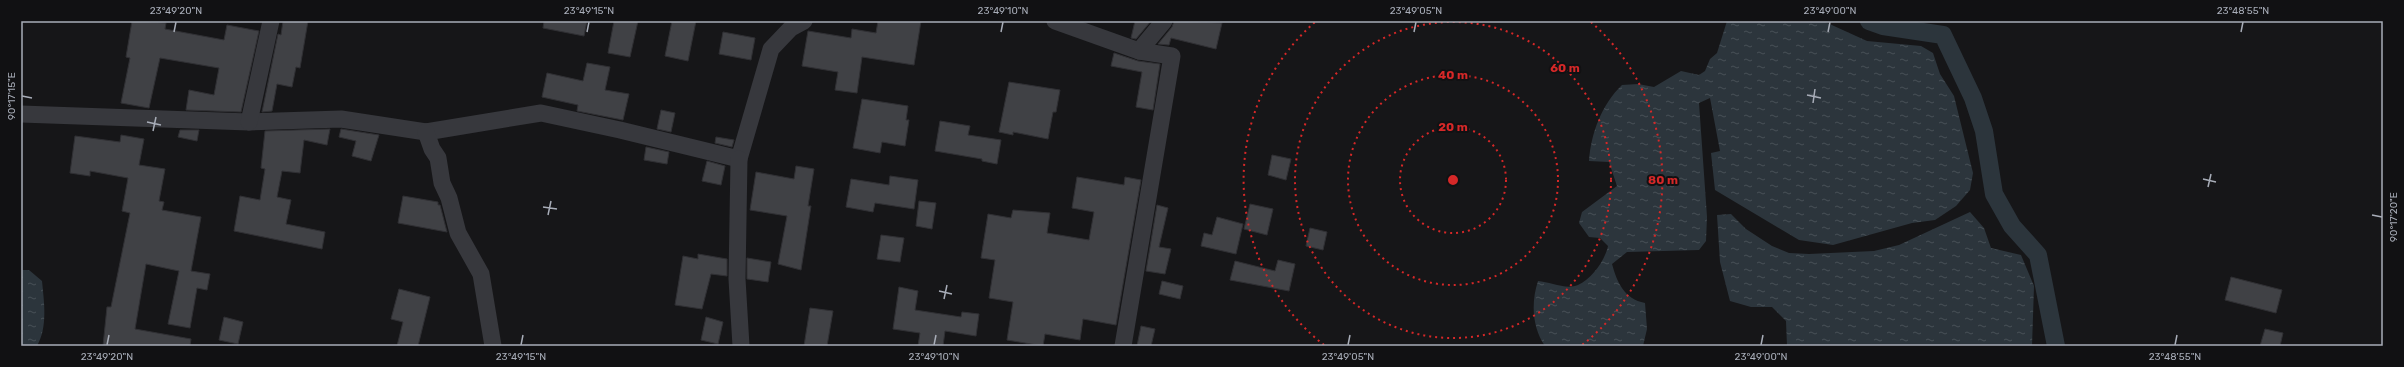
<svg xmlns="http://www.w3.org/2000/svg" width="2404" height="367" viewBox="0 0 2404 367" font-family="Rubik,sans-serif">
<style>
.water{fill:url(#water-ripples)}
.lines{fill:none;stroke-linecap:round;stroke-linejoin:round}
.canal{stroke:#2c353c;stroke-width:18}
.building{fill:#404145;stroke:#303034}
.street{stroke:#37383d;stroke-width:17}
.ticks{fill:none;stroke:#a8adb8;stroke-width:1.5}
.ring{fill:none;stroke:#d62828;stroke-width:2;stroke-dasharray:2 4}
.centre{fill:#d62828;stroke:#111113;stroke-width:2}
.ring-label{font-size:12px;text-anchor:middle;font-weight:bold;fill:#d62828;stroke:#111113;stroke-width:4;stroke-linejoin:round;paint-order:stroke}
.neatline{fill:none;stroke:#a8adb8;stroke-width:1.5}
.ticks-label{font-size:10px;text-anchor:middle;fill:#a8adb8}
</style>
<defs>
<pattern id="water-ripples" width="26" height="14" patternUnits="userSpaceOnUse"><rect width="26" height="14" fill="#2c353c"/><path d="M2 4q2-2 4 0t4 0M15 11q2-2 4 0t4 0" fill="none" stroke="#485056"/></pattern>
</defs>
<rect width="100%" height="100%" fill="#161618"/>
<g class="water">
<path d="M1727 21H1823L1867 41 1921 46 1933 53 1940 74 1954 96 1973 173 1970 190 1956 206 1935 220 1912 223 1833 245 1799 240 1715 190 1711 153 1720 151 1710 98 1699 103 1707 217 1706 241 1699 250 1627 252 1612 264C1617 282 1624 299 1645 303L1647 329 1643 346H1545C1532 328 1531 302 1538 281 1550 282 1566 290 1578 285 1592 279 1605 260 1608 246L1600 238 1589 237 1579 223 1582 212 1617 186 1609 162 1589 161C1591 133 1602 104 1622 85L1638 84 1654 87 1681 71 1699 75 1705 71 1710 59 1717 53Z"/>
<path d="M1970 212 1984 228 1991 248 2021 255 2034 286 2032 346H1787L1786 321 1772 307H1751L1730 301 1720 262 1717 215 1731 214 1746 229 1772 246 1789 253 1809 254 1874 251 1899 245Z"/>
<path d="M21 270H29L42 281C44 302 48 327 37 346H21Z"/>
</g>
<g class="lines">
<path class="canal" d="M1869 21 1883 26 1943 35 1973 98 1984 131 1994 194 2012 226 2038 255 2056 346"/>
</g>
<g class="building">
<path d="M132 21 166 23 165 29 224 40 227 25 259 31 241 112 186 110 189 90 214 95 219 68 160 58 149 108 121 103 130 58 126 57Z"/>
<path d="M283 21H308L300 68 296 67 292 87 277 84 272 111 262 112 278 34 281 35Z"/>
<path d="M544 21H587L584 36 543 28Z"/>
<path d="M614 21H638L630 57 608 53Z"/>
<path d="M672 21H696L688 61 665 56Z"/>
<path d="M878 21H921L914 65 862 57 857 93 835 90 838 72 802 66 808 31 851 38 852 29 876 33Z"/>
<path d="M1135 21H1151L1136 39 1131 38Z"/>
<path d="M1174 21 1222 23 1216 49 1171 38 1169 45 1158 44 1172 27Z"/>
<path d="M723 32 755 38 751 60 719 54Z"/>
<path d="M1114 53 1138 61 1160 64 1153 110 1136 107 1142 72 1111 66Z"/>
<path d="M587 63 610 67 605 90 629 94 623 120 577 111 578 105 542 97 547 73 583 81Z"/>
<path d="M1009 82 1060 90 1056 112H1053L1048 139 1013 132V135L999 132Z"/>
<path d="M862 99 908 106 906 120H909L905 146 882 142 880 153 853 148Z"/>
<path d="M661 110 675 113 671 132 657 129Z"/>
<path d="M940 121 970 126 968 135 1001 140 997 164 982 161V159L935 151Z"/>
<path d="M330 129 327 145 304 140 300 173 282 171 277 197 291 200 286 224 325 232 322 249 234 231 240 196 260 200 265 169 261 168 265 131Z"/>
<path d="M341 129 379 135 371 161 352 156 356 141 339 137Z"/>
<path d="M180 130H199L197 141 178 137Z"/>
<path d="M121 135 144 139 139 165 165 169 159 201 164 202 162 210 201 217 191 271 210 274 207 290 197 288 190 328 168 324 179 271 146 264 135 329 191 339 190 346H103L107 307H111L130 213 122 211 128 178 90 171V176L70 173 75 136 120 142Z"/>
<path d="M716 137 734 140 732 147 715 143Z"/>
<path d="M646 147 669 152 667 164 644 160Z"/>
<path d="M1272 155 1291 159 1286 180 1268 175Z"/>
<path d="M707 161 725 166 721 185 702 181Z"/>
<path d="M796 166 814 169 808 206H811L801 270 778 264 787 216 750 210 756 172 794 179Z"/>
<path d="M890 176 918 180 914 209 875 203 873 212 846 207 851 179 889 185Z"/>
<path d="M1077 177 1124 185 1125 177 1141 180 1116 325 1083 319 1080 340 1045 334 1043 346 1007 340 1013 302 989 298 995 260 981 258 988 214 1011 218 1013 210 1050 213 1047 233 1089 240 1094 212 1072 208Z"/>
<path d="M403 196 438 202V205H440L447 232 398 223Z"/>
<path d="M919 201 936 203 932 229 916 226Z"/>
<path d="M1250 204 1273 209 1267 235 1244 229Z"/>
<path d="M1157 205 1168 208 1159 247 1171 249 1165 274 1146 271Z"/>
<path d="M1217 217 1243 224 1236 254 1201 246 1204 233 1212 235Z"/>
<path d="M1310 228 1327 232 1323 250 1306 246Z"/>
<path d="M881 235 904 238 900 262 877 259Z"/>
<path d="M698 254 727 259V276L711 274 702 309 675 305 683 256 698 259Z"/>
<path d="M747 258 771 262 768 282 747 279Z"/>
<path d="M1278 260 1295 264 1289 291 1230 280 1235 261 1275 271Z"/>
<path d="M2231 277 2282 290 2276 313 2225 300Z"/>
<path d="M1162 281 1183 286 1180 299 1159 294Z"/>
<path d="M899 287 918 291 915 310 961 317 962 312 979 314 976 336 945 331 943 346H918L920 333 893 329Z"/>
<path d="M399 289 430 297 418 346H397L403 322 391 319Z"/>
<path d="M810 308 833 311 827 346H804Z"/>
<path d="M224 317 243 322 238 344 219 340Z"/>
<path d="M706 317 723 322 718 344 701 340Z"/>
<path d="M1141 326 1155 329 1151 346H1137Z"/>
<path d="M2265 329 2283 333 2280 346H2260Z"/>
</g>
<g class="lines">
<g class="street">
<path d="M1055 21 1139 51"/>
<path d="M21 114 249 122 341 119 426 132 541 113 620 130 739 159 771 49 791 28 804 21"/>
<path d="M249 122 271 21"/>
<path d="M426 132 432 149 438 158 442 183 449 198 458 233 481 274 493 346"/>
<path d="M739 159 737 279 741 346"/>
<path d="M1123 346 1172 56 1139 51 1164 21"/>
</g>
</g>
<path class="ticks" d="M174 32 176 22M587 32 589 22M1001 32 1003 22M1414 32 1416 22M1828 32 1830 22M2241 32 2243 22M1807 95 1821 98M22 96 32 98M1813 103 1815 89M147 122 161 125M153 131 156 117M2203 179 2216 182M2208 187 2211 174M543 207 557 209M548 215 551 201M2372 215 2382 217M939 291 952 294M944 299 947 285M107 345 109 335M521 345 523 335M934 345 936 335M1348 345 1350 335M1761 345 1763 335M2175 345 2177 335"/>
<g class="ring">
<circle cx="1453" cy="180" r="53"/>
<circle cx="1453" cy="180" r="105"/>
<circle cx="1453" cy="180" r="158"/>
<path d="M1324 345A210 210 0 0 1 1315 22M1591 22A210 210 0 0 1 1582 345"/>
</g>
<circle cx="1453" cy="180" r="6" class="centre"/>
<g class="ring-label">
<text x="1565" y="72">60 m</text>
<text x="1453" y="79">40 m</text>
<text x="1453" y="131">20 m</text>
<text x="1663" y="184">80 m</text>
</g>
<rect width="2404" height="367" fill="none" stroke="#111113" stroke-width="44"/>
<rect x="22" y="22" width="2360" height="323" class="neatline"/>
<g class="ticks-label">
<text x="176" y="14">23°49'20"N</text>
<text x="589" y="14">23°49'15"N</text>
<text x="1003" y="14">23°49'10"N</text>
<text x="1416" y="14">23°49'05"N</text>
<text x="1830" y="14">23°49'00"N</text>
<text x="2243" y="14">23°48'55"N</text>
<text transform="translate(11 96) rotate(-90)" y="4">90°17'15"E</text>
<text transform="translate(2393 217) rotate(-90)" y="4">90°17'20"E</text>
<text x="107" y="360">23°49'20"N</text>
<text x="521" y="360">23°49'15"N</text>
<text x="934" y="360">23°49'10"N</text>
<text x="1348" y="360">23°49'05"N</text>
<text x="1761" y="360">23°49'00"N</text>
<text x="2175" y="360">23°48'55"N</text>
</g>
</svg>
